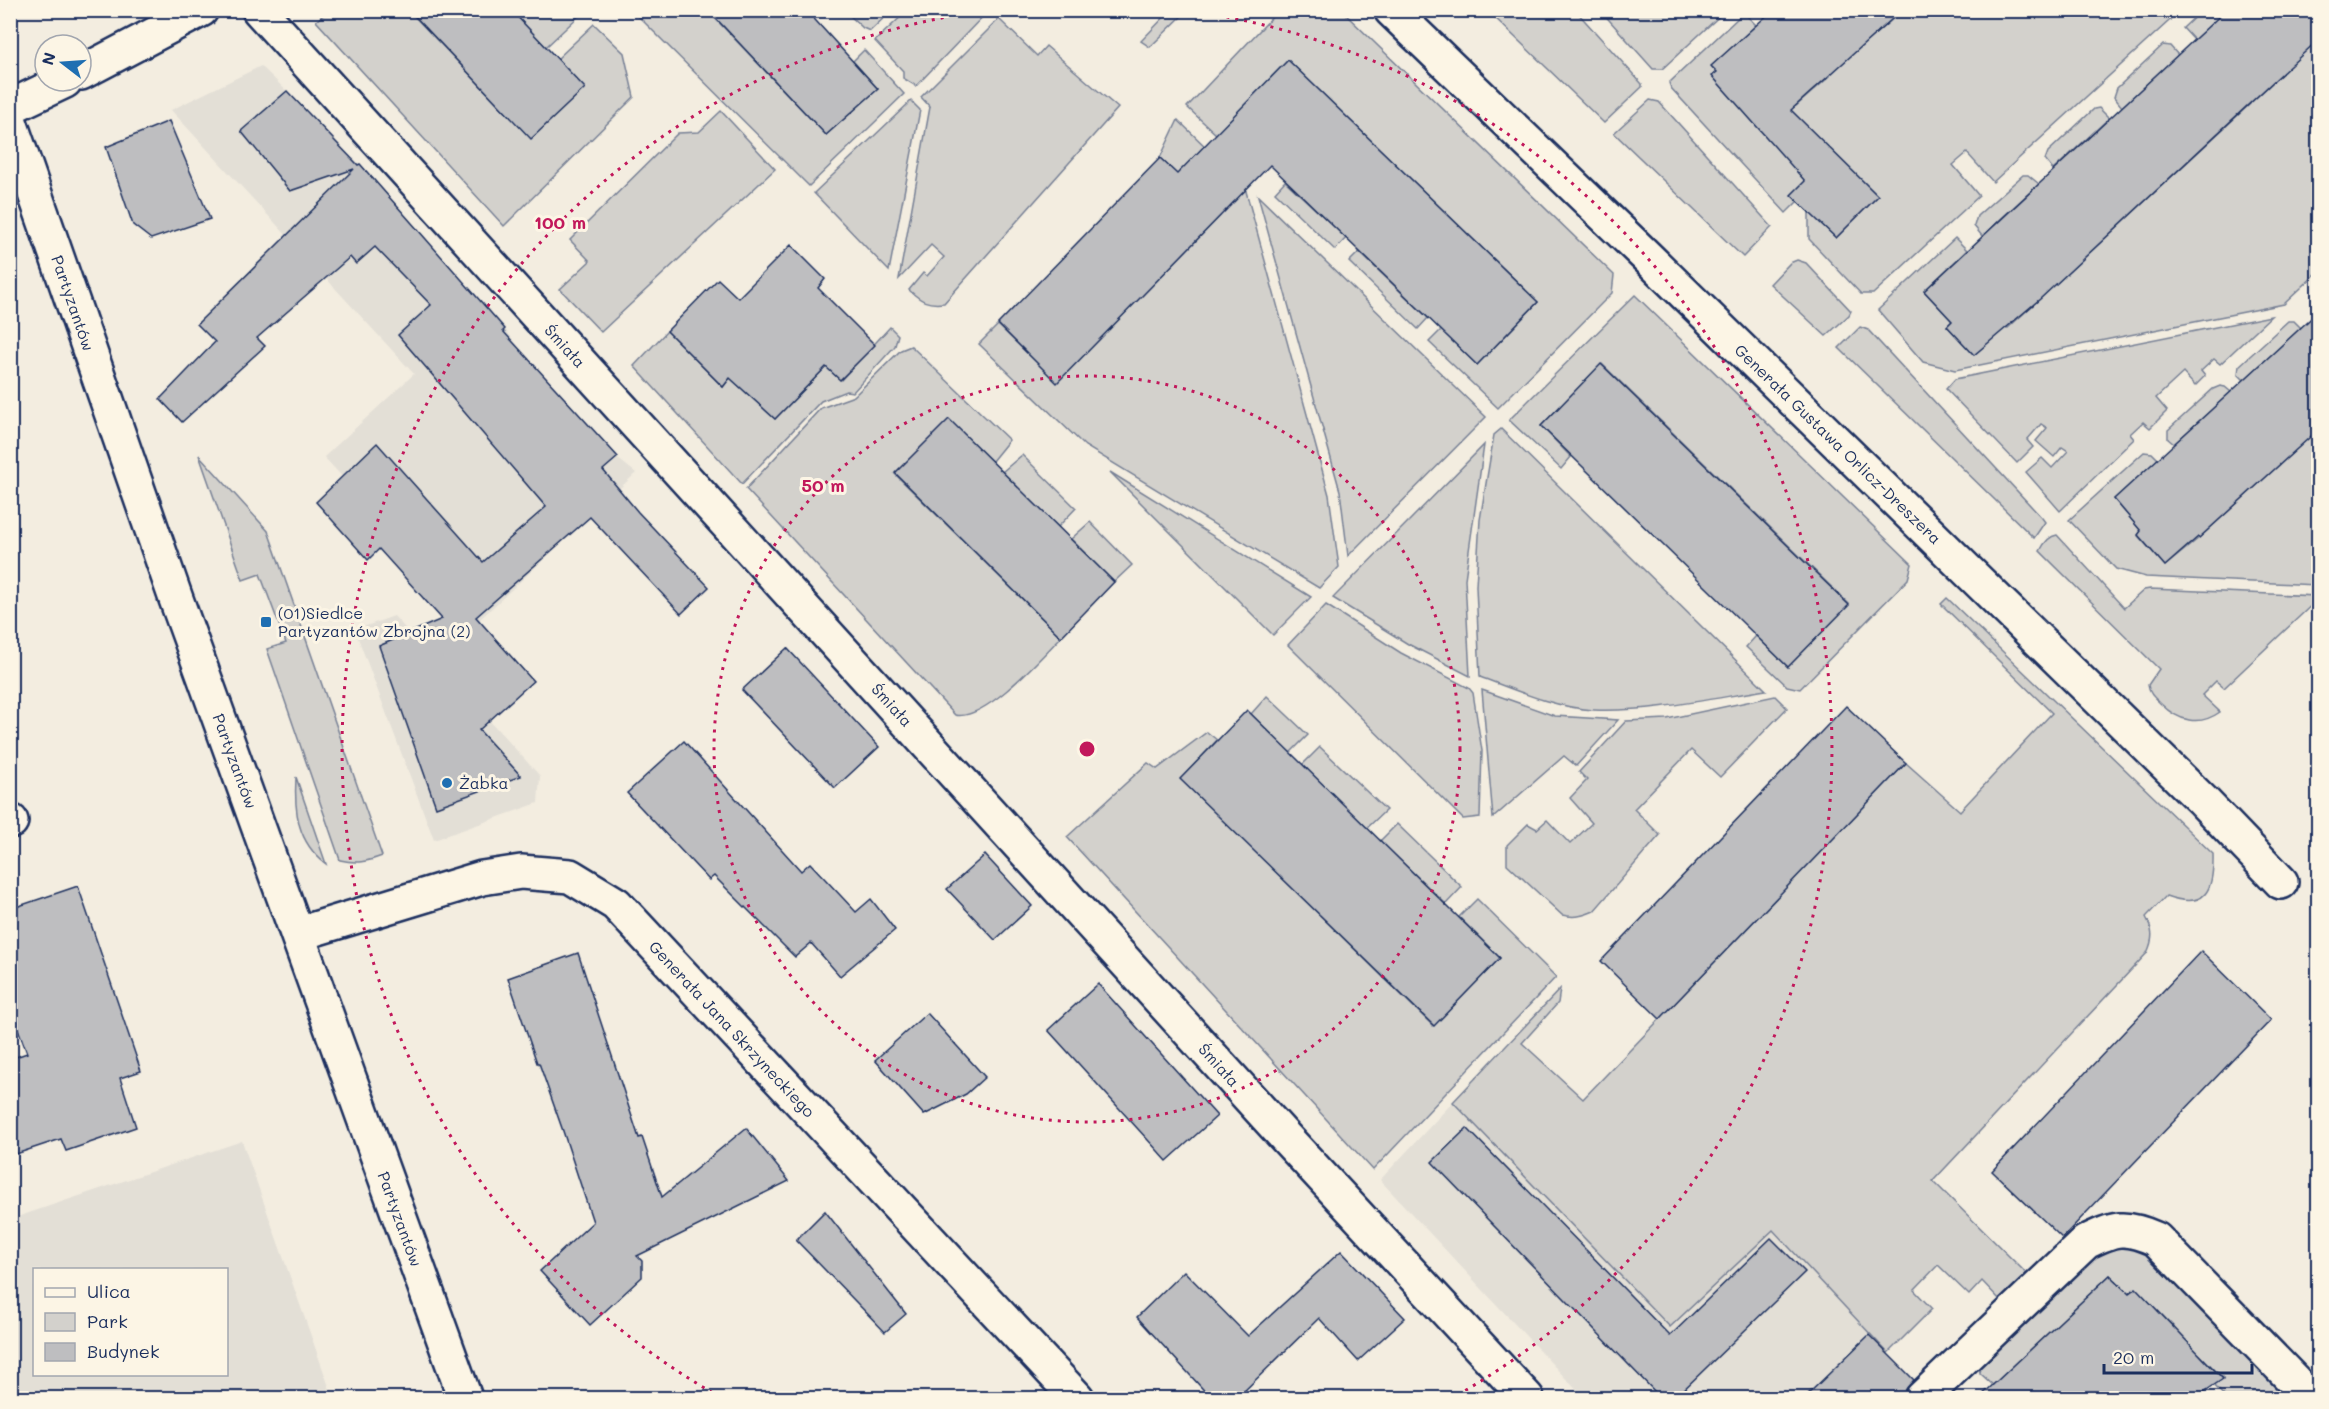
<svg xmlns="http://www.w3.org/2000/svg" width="2329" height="1409" viewBox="0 0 2329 1409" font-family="Mali,sans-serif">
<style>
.built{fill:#e3dfd6;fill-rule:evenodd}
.green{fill:#d3d1cc;stroke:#778095;stroke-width:1.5}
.building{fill:#bebec0;stroke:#1b2f5e;stroke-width:1.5}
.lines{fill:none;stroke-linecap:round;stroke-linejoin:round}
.street-casing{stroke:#1b2f5e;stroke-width:38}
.secondary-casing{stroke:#1b2f5e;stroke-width:38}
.street{stroke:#fcf5e5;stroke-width:33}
.secondary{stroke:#fcf5e5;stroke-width:33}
.ring{fill:none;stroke:#c2185b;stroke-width:3;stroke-dasharray:3 6}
.poi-dot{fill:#1f6fb2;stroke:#fcf5e5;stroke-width:2}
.labels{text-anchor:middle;stroke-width:6;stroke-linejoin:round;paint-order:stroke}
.street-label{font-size:16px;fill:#1b2f5e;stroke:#fcf5e5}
.poi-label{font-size:16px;fill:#1b2f5e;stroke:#fcf5e5;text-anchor:start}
.centre{fill:#c2185b;stroke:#fcf5e5;stroke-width:3}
.ring-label{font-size:18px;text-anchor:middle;font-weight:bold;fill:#c2185b;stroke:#fcf5e5;stroke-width:6;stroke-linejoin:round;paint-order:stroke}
</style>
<rect width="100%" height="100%" fill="#f3ede0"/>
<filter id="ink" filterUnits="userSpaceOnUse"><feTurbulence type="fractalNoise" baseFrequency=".0167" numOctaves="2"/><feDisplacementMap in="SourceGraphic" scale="12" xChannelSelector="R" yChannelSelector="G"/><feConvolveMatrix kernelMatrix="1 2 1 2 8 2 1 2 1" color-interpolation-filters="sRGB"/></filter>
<g filter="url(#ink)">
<g class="built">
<path d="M261 66 303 107 333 142 336 141 352 159 354 158 505 329 522 352 617 458 636 473 477 622 324 457 414 374 171 110Z"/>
<path d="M394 616 540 776 538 803 434 840 355 630Z"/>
<path d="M1453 1102 1670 1326 1773 1229 1904 1370 1875 1398H1584L1380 1180Z"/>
<path d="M242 1141 333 1398H11V1219ZM34 1270H226V1374H34Z"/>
</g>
<g class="green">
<path d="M580 10 582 13 546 47 511 11Z"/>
<path d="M989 10 916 86 903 78V71L875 41 907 11Z"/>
<path d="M328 11H409L531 138 584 88 557 59 594 24 624 53 634 97 504 226 316 21Z"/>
<path d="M633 11H708L826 135 878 89 853 61 864 50 904 94 809 186Z"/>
<path d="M845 11H891L870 31 863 28Z"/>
<path d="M1170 11H1187L1150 47 1141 41Z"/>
<path d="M1278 11H1342L1614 275 1612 293 1498 408 1429 342 1441 330 1477 365 1538 302 1288 60 1227 123 1248 164 1187 107Z"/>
<path d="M1488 11H1562L1566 14 1570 11H1576L1642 84V87L1604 123Z"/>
<path d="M1601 11H1725L1662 69H1653Z"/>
<path d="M1902 11H2180L1993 182 1967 153 1953 165 1979 196 1873 294H1861L1809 239V212L1836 238 1878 196 1833 152 1798 201 1786 213 1671 88 1669 83 1740 16H1747L1756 25 1712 67 1741 99 1796 106 1830 76 1829 74Z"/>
<path d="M2201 11H2226L2194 40 2183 28Z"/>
<path d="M999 19 1037 56 1046 46 1118 108 944 303C927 305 921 301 909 290L923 273 927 276 944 257 931 245 899 279 930 107 921 97Z"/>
<path d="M2318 39V272L2284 304 1955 370 1923 362 1878 310 1955 238 1967 250 1924 291 1952 321 1947 326 1974 355 2006 326 2008 328 2250 104 2249 101Z"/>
<path d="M2163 45 2170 46 2178 55 2122 107 2114 97 2117 88Z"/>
<path d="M1650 100 1659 102 1772 227 1743 257 1614 133Z"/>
<path d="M911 101 920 110 889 271 814 193Z"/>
<path d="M2099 108 2109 118 2053 170 2045 160 2048 152 2094 109Z"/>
<path d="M721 111 775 169 601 332 560 289 590 261 570 240 678 133 699 132Z"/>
<path d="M1178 120 1244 184 1329 495 1339 567 1319 588 1085 446 979 344 998 325 1057 382 1220 216 1160 158Z"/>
<path d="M2023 175H2028L2039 184 1982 236 1974 226 1977 216Z"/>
<path d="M1285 181 1346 238 1335 250 1275 192Z"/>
<path d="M1258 196 1486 417 1348 556 1340 491Z"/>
<path d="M1359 252 1428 318 1418 329 1349 262Z"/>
<path d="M1797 260 1806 263 1851 311 1849 315 1826 336 1770 284 1790 263Z"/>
<path d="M1635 295 1912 564 1908 579 1800 689 1787 686 1746 647 1756 636 1788 667 1849 604 1602 364 1541 426 1571 457 1561 469 1509 420Z"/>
<path d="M2271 316 2220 364 2214 359 2201 371 2205 376 2195 386 2183 373 2156 398 2167 411 2150 428 2143 422 2130 434 2134 439 2060 511 2026 472 2042 458 2052 468 2068 451 2062 447 2054 457 2036 441 2047 428 2041 424 2027 440 2033 447 2017 463 1946 389 1955 379Z"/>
<path d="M2288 321H2294L2301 328 2244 380 2238 374 2239 366Z"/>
<path d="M890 327 898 335 895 346 853 392 846 391 821 401 742 484 634 366 667 331 723 387 730 378 775 419 826 367 841 380Z"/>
<path d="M1860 327 1868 330 2042 518 2045 522 2034 538 1839 348Z"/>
<path d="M911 346 1009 440 992 461 895 474 1061 637C1041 658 984 722 955 715L746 489 821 408 854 396 901 350Z"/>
<path d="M2220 386 2225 387 2231 392 2174 444 2168 439V430L2213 389Z"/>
<path d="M1501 429 1766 690C1709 699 1651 712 1594 710 1556 708 1515 690 1480 677L1476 586 1480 520 1494 435Z"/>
<path d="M2318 429V585L2146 577 2116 569 2069 520 2144 452 2152 453 2158 459 2114 499 2141 531 2138 536 2165 566 2199 538Z"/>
<path d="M1484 445 1465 579 1470 676 1408 644 1333 598Z"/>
<path d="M199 455 268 531 382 856C366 862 357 864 340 860L267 649 286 643 260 574 243 580Z"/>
<path d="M1022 455 1076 508 1058 527 1002 472Z"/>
<path d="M1110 472 1311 597 1273 635Z"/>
<path d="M1090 522 1132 565 1114 582 1071 539Z"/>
<path d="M2057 535 2124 608 2144 590 2150 589 2318 596V599L2224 688 2216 681 2202 695 2220 712C2199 727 2178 721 2161 704 2155 698 2149 694 2148 685L2159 669 2040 551C2043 545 2049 536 2057 535Z"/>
<path d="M1947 598 2213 854C2214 891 2206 910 2166 896L2146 917C2153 930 2154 938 2147 953L1933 1181 2023 1270 2027 1276 2001 1301 1982 1281 1969 1295 1938 1265 1914 1290 1932 1309 1888 1353 1773 1230 1670 1327 1453 1102 1560 989 1558 1003 1522 1043 1583 1099 1906 763 1960 811 2052 713 1941 604Z"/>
<path d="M1326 605 1401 653 1469 688 1473 693 1482 751 1480 817 1463 819 1288 645Z"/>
<path d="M1482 690 1555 716 1618 720 1576 766 1564 756 1493 818Z"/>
<path d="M1267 696 1308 735 1290 753 1251 714Z"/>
<path d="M1775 696 1787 708 1720 777 1691 750 1634 809 1660 835 1594 911C1583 916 1574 918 1562 915L1507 864V845L1528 824 1537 829 1547 820 1570 844 1592 823 1570 798 1587 780 1579 772 1626 721 1667 719Z"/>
<path d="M1207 732 1217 740 1181 779 1433 1026 1500 958 1459 917 1477 899 1556 977 1373 1170 1067 837 1148 763 1157 769Z"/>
<path d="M1320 747 1386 810 1367 828 1302 765Z"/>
<path d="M296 777 326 864C297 842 294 811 296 777Z"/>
<path d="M1397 824 1462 887 1446 904 1380 841Z"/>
<path d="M2128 1244 2142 1248 2291 1398H2226L2214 1385 2223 1378 2199 1354 2190 1361 2167 1335 2174 1327 2136 1289 2129 1293 2110 1275 1993 1385 1980 1373 1979 1367 2091 1256 2113 1246Z"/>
</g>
<g class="building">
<path d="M409 10H511L585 88 531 139Z"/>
<path d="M708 10H806L878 89 826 135Z"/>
<path d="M1773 10H1902L1791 110 1878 196 1836 238 1791 195 1805 181 1712 76 1717 72 1711 66Z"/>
<path d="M2226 10H2319V39L2040 299 1974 355 1947 326 1952 321 1924 291Z"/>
<path d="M1288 60 1538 302 1477 365 1270 165 1057 383 998 324 1160 158 1177 174Z"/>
<path d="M287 91 358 165 360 164 505 329 503 331 618 457 603 470 638 512 709 587 681 614 590 517 476 617 533 681 479 730 521 776 436 807 379 646 442 619 379 549 368 560 316 502 377 443 483 562 546 507 398 335 431 305 375 247 356 264 350 257 257 338 265 346 182 422 160 399 215 342 197 324 354 169 290 191 241 131Z"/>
<path d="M169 121 210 219 151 239 133 225 106 147Z"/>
<path d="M791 245 825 279 818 288 875 345 840 380 826 367 775 419 730 378 723 387 667 331 718 279 738 298Z"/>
<path d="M2319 311V429L2199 538 2198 537 2165 566 2138 535 2141 531 2114 499Z"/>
<path d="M1601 364 1849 605 1788 667 1541 426Z"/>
<path d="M949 419 1114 582 1061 637 895 473Z"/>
<path d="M787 648 879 747 835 788 742 690Z"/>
<path d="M1846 706 1906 763 1660 1019 1601 961Z"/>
<path d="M1247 710 1500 958 1434 1026 1180 779Z"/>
<path d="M684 741 801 871 810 863 856 912 871 899 895 930 840 976 811 943 795 957 714 876 709 880 627 793Z"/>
<path d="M985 855 1032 906 995 940 947 889Z"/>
<path d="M78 886 141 1071 120 1078 136 1127 66 1151 61 1139 10 1156V1059L27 1053 10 1007V909Z"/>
<path d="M2201 951 2271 1020 2062 1238 1992 1171Z"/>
<path d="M578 953 639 1138 642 1137 662 1197 746 1128 789 1181 637 1256 642 1261V1277L590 1325 540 1271 593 1222 563 1131 539 1063H537L508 978Z"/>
<path d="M1098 984 1217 1116 1167 1161 1048 1030Z"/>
<path d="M927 1013 985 1077 966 1094 924 1115 875 1060Z"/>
<path d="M1467 1128 1670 1336 1771 1238 1805 1272 1675 1398H1661L1432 1162Z"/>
<path d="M825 1211 906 1314 885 1332 796 1240Z"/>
<path d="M1341 1251 1405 1318 1358 1361 1319 1318 1237 1398H1211L1137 1317 1184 1271 1248 1336Z"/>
<path d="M2110 1275 2129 1293 2136 1288 2223 1379 2195 1398H1979Z"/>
<path d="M1869 1335 1914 1380 1904 1392V1398H1804Z"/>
</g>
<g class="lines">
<defs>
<g id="street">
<path d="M259 10 1286 1138 1527 1398"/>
<path d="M1391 10 1646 256 2203 801 2281 882"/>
<path d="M10 821H11"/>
<path d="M298 934 482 878 521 872 570 876 616 904 1077 1398"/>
<path d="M1922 1398 2086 1242C2115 1228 2125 1225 2156 1239L2311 1398"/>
</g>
<g id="secondary">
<path d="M81 73 201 10"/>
<path d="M10 107 65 81"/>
<path d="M10 122 176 599 465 1398"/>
</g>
</defs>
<use href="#street" class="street-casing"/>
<use href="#secondary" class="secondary-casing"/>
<use href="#street" class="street"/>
<use href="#secondary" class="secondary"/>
</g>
</g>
<g class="ring">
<circle cx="1087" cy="749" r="373"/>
<path d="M720 1397A745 745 0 0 1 983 11M1191 11A745 745 0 0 1 1454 1397"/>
</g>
<g class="poi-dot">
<rect x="260" y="616" width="12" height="12" rx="3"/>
<circle cx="447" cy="783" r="6"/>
</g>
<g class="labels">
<g class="street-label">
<text transform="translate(73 303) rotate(71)" y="6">Partyzantów</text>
<text transform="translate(565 346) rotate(48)" y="6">Śmiała</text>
<text transform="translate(1838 444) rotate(44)" y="6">Generała Gustawa Orlicz-Dreszera</text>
<text transform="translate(892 705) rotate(48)" y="6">Śmiała</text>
<text transform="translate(235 761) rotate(70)" y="6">Partyzantów</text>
<text transform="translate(732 1029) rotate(47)" y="6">Generała Jana Skrzyneckiego</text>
<text transform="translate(1219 1065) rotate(48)" y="6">Śmiała</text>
<text transform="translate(400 1219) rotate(70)" y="6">Partyzantów</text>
</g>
<g class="poi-label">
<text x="278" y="619">(01)Siedlce<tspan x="278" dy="18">Partyzantów Zbrojna (2)</tspan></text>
<text x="459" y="789">Żabka</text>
</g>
</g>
<circle cx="1087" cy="749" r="9" class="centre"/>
<g class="ring-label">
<text x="560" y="229">100 m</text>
<text x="823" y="492">50 m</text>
</g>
<rect width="2329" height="1409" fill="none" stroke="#fcf5e5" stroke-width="36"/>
<rect x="18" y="18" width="2293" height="1373" fill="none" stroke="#1b2f5e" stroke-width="2" filter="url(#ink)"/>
<rect x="33" y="1268" width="195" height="108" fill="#fcf5e5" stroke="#a2a6af" stroke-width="1.5"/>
<rect x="45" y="1288" width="30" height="9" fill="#fcf5e5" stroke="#a2a6af" stroke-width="1.5"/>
<text x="87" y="1298" font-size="18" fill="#1b2f5e">Ulica</text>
<rect x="45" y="1313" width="30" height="18" fill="#d3d1cc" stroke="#a2a6af" stroke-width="1.5"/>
<text x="87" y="1328" font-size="18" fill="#1b2f5e">Park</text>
<rect x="45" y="1343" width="30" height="18" fill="#bebec0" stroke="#a2a6af" stroke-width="1.5"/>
<text x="87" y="1358" font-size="18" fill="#1b2f5e">Budynek</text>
<g transform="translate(63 63) rotate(287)"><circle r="28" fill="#fcf5e5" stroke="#a2a6af" stroke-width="1.5"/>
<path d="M0-4.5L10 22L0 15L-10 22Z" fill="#1f6fb2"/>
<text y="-9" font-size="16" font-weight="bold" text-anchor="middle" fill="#1b2f5e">N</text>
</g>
<path d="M2104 1364v9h148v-9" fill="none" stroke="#1b2f5e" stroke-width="3"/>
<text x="2113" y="1364" font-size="18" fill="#1b2f5e" stroke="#fcf5e5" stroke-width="4.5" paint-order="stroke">20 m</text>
</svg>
